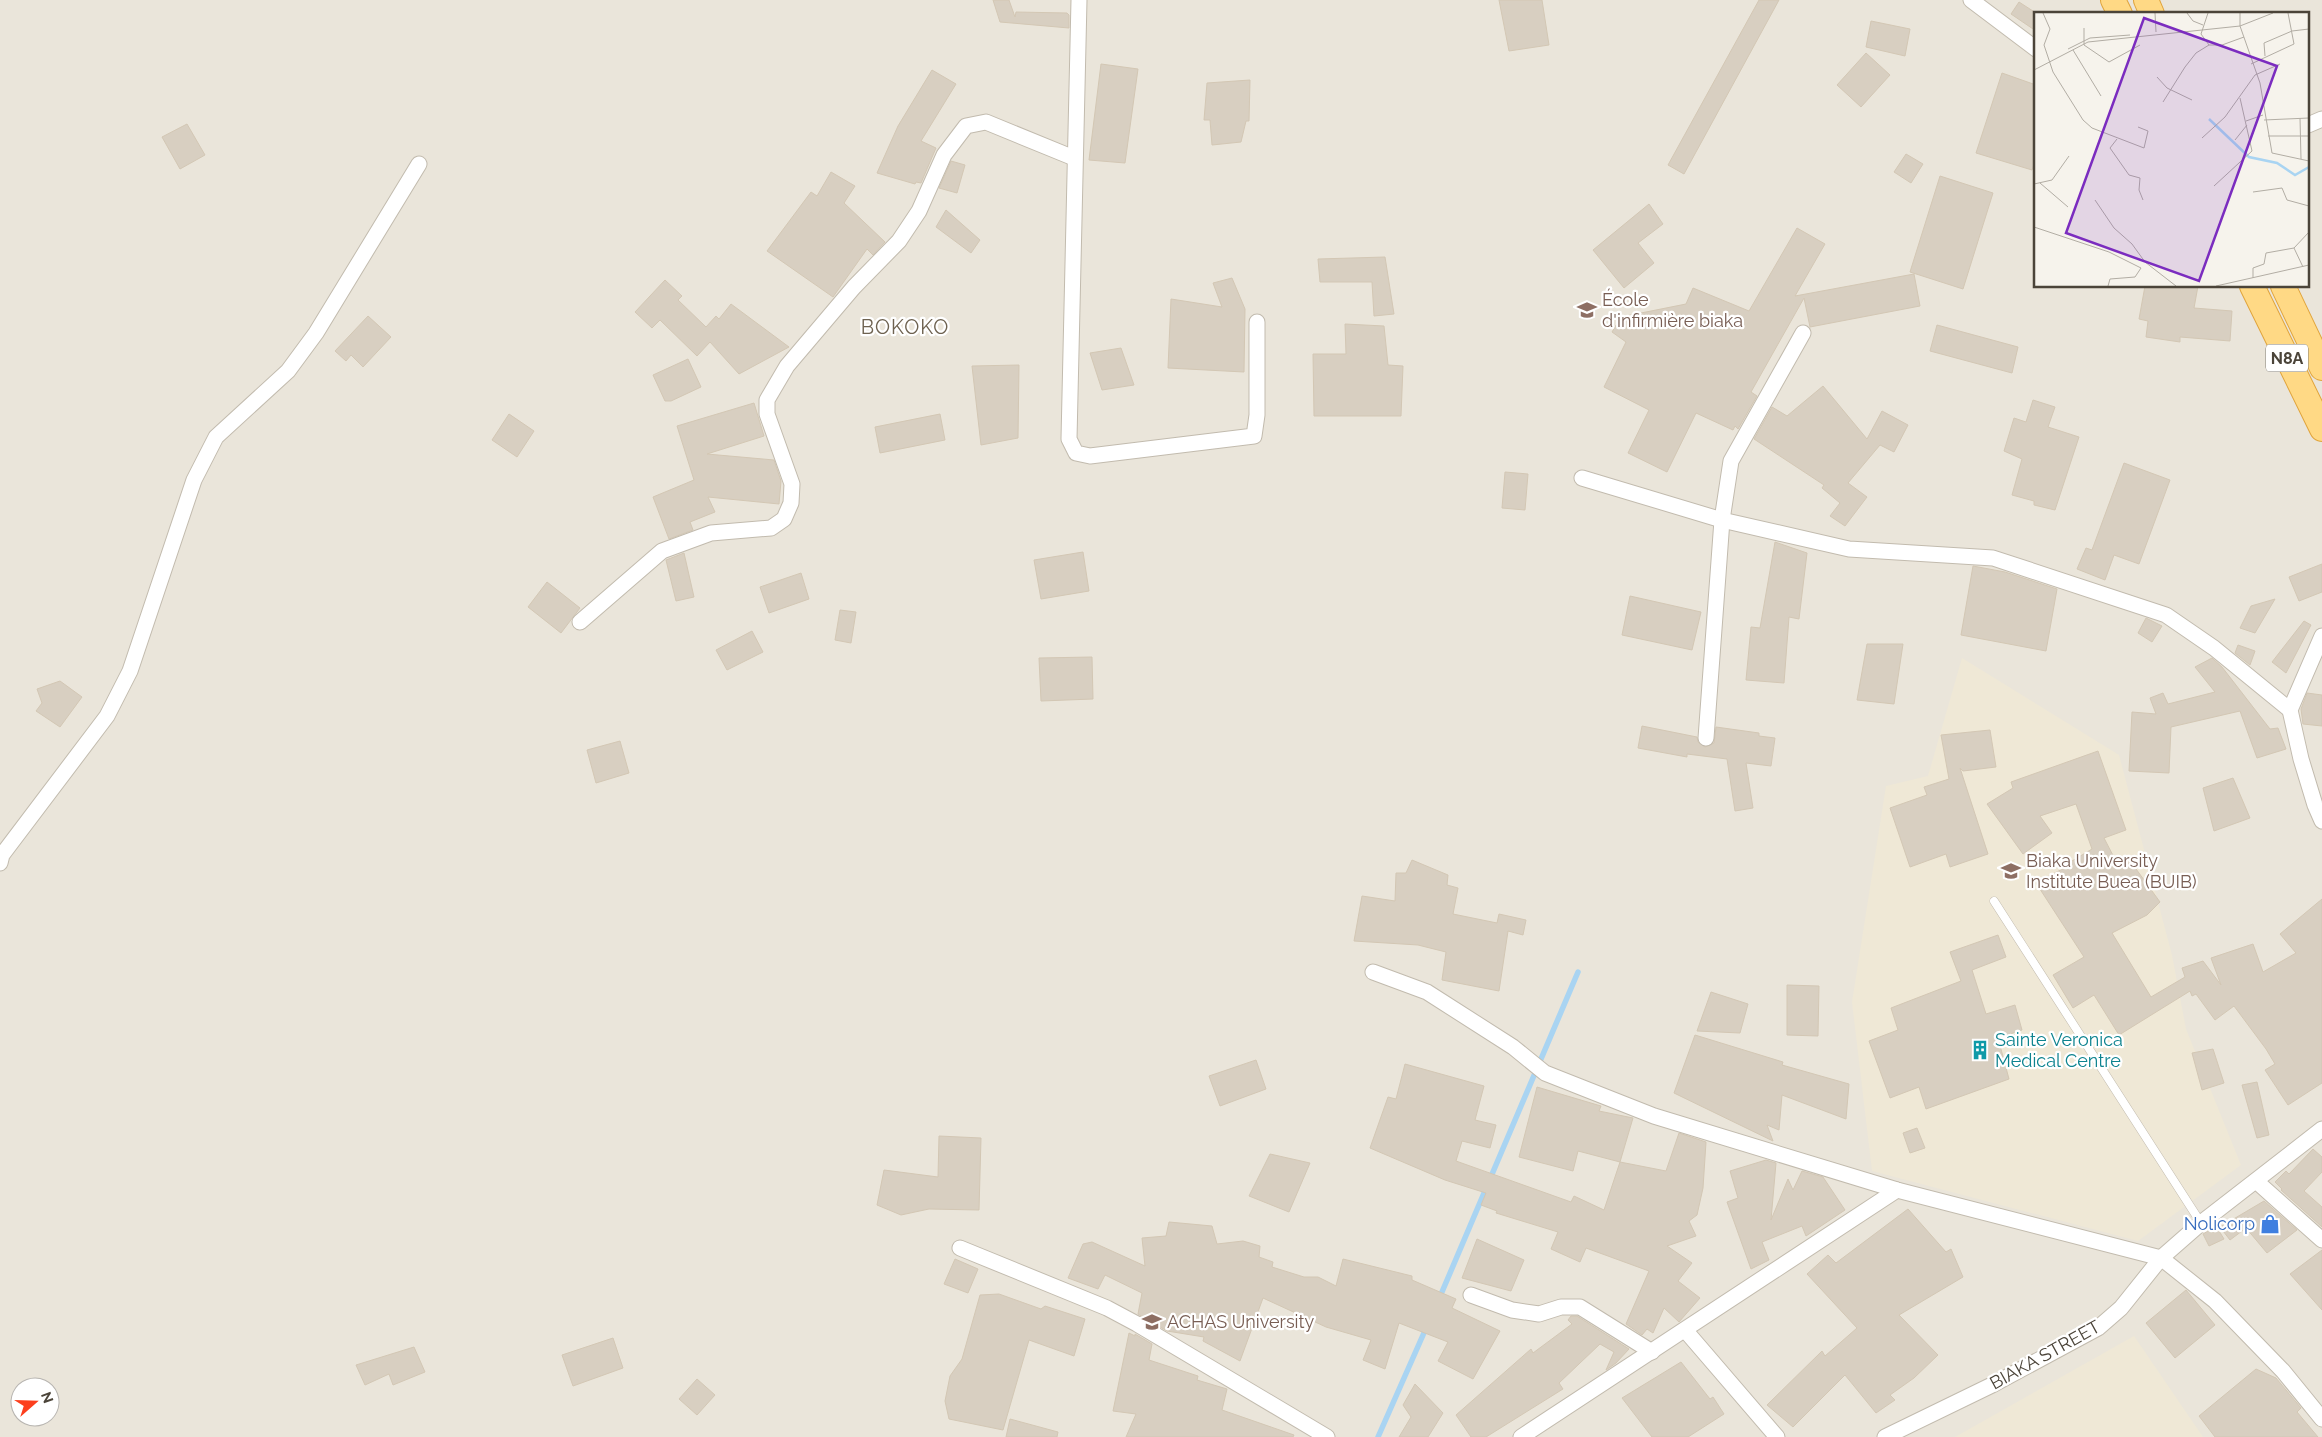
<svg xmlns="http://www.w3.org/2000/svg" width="2322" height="1437" viewBox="0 0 2322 1437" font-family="Raleway,sans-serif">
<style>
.residential{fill:#eae5da;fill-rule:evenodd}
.education{fill:#efe8d6}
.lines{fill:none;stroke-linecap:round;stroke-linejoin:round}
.stream{stroke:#a9d4f2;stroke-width:5.5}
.building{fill:#d8cfc1;stroke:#d3c7b4}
.service-casing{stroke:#c2bbae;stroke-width:9}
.minor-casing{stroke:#c2bbae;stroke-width:17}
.trunk-casing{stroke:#e0a43c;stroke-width:26}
.service{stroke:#fff;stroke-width:8}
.minor{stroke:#fff;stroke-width:15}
.trunk{stroke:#ffd985;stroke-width:24}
.labels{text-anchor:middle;stroke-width:4.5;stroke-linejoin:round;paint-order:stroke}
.shield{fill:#fff;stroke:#817c74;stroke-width:1}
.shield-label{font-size:16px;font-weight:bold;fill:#4b4439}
.education-label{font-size:18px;fill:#785e54;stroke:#fff;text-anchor:start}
.culture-label{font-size:18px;fill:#0d838f;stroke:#fff;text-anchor:start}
.shop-label{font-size:18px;fill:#366cbe;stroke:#fff;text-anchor:end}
.street-label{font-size:18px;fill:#4b4439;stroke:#fff}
.quarter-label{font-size:20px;letter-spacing:1px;fill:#6e6250;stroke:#fff}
.inset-river{fill:none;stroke:#a9d4f2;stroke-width:2.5}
.inset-road{fill:none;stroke:#b2ada4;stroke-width:1}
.view{fill:#7b2cbf;fill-opacity:0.15;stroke:#7b2cbf;stroke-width:2.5}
.inset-edge{fill:none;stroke:#4b4439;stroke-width:2.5}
</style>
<rect width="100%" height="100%" fill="#f6f3ec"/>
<path class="residential" d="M0 0H2322V1437H0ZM2036 14H2308V286H2036ZM20 1387H50V1417H20Z"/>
<g class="education">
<path d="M1962 658 2119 755 2172 955 2186 1029 2241 1165 2138 1241 1872 1171 1852 1002 1886 786 1928 776Z"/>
<path d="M2134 1336 2203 1437H1955Z"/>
</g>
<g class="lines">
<g class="stream">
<path d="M1439 1299 1578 972"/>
<path d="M1378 1437 1427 1326"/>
</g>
</g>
<g class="building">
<path d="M993 0H1009L1015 17 1016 12 1067 13 1069 15V28L1000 22Z"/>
<path d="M1499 0H1542L1549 45 1509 51Z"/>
<path d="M1759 0H1779L1684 174 1668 165Z"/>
<path d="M2019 2 2036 13V31L2011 14Z"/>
<path d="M1871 21 1910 29 1905 56 1866 47Z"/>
<path d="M1866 53 1890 75 1861 107 1837 85Z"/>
<path d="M1101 64 1138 69 1125 163 1089 160Z"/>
<path d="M932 70 956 84 921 141 936 148 921 183 916 182 915 184 877 173 898 126Z"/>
<path d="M2002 73 2036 85V158L2032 170 1976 153Z"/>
<path d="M1250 80 1249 121H1246L1241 142 1212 145 1210 120H1204L1207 83Z"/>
<path d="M187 124 205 155 180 169 162 137Z"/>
<path d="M1906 154 1923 164 1911 183 1894 172Z"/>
<path d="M951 161 965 165 957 193 939 188Z"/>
<path d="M831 172 855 186 844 203 885 242 873 255 867 249 833 297 767 251 811 192 817 196Z"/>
<path d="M1940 176 1993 193 1963 289 1910 272Z"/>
<path d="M1649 204 1663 224 1638 243 1654 263 1624 288 1593 250Z"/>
<path d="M946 210 980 240 971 253 936 227Z"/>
<path d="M1797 228 1825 244 1795 296 1914 274 1920 306 1810 327 1804 298 1751 392 1757 396 1738 429 1735 426 1733 430 1696 413 1667 472 1628 453 1649 410 1604 387 1626 342 1612 332 1621 317 1686 304 1693 288 1749 311Z"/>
<path d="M1385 257 1394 314 1374 316 1372 282H1320L1318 259Z"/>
<path d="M1232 278 1245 309 1244 372 1168 368 1171 299 1222 307 1213 283Z"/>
<path d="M665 280 682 296 678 300 706 327 716 316 719 319 731 304 789 347 739 374 710 342 697 356 660 320 652 328 635 312Z"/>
<path d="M2145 286H2198L2194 308 2232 311 2230 341 2180 337V342L2146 337 2148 321 2139 319Z"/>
<path d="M368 316 391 337 363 367 351 355 346 361 335 351Z"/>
<path d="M1345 324 1384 326 1388 365 1403 366 1401 416H1314L1313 354H1346Z"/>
<path d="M1937 325 2018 347 2012 373 1930 351Z"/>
<path d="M1121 348 1134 385 1102 390 1090 353Z"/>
<path d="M688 359 701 387 671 401H665L653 375Z"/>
<path d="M1019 365 1018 438 981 445 972 366Z"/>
<path d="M1823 386 1867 439 1882 411 1908 425 1894 452 1880 445 1848 483 1867 497 1845 526 1830 516 1840 503 1822 488 1824 485 1754 439 1772 407 1787 416Z"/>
<path d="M2033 400 2055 407 2048 427 2079 437 2055 510 2034 505V501L2012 495 2022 459 2004 451 2014 418 2026 422Z"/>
<path d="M754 403 764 436 707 454 774 460 781 481 779 504 708 497 715 512 690 522 693 530 669 539 653 497 694 480 677 426Z"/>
<path d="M509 414 534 431 517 457 492 440Z"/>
<path d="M940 414 945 440 880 453 875 427Z"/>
<path d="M2124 463 2170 480 2139 564 2114 555 2105 580 2077 569 2086 548 2092 550Z"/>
<path d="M1505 472 1528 474 1525 510 1502 508Z"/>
<path d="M1775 542 1807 553 1799 619 1789 617 1784 683 1746 680 1751 627 1760 628Z"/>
<path d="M1083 552 1089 591 1041 599 1034 560Z"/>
<path d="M684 553 694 597 676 601 666 560Z"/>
<path d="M2322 564V592L2299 601 2289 577Z"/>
<path d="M1973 566 2005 572 2057 589 2046 651 1961 635Z"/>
<path d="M801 573 809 599 769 613 760 587Z"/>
<path d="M547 582 580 608 561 633 528 607Z"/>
<path d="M1630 596 1701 612 1692 650 1622 635Z"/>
<path d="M2275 599 2255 633 2240 628 2251 606Z"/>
<path d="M840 610 856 612 851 643 835 640Z"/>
<path d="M2146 618 2162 626 2152 642 2138 633Z"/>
<path d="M2304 621 2311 625 2286 673 2272 662Z"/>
<path d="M752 631 763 652 727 670 716 650Z"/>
<path d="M1867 644H1903L1894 704 1857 700Z"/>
<path d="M2238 645 2255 651 2250 665 2235 653Z"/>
<path d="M1092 657 1093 699 1041 701 1039 658Z"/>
<path d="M2212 658 2222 667 2270 729 2278 728 2286 749 2257 758 2240 711 2171 727 2169 773 2129 771 2132 712 2156 714 2150 698 2163 693 2168 704 2215 692 2195 667Z"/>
<path d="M60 681 82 697 60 727 36 711 42 703 37 689Z"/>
<path d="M2307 693 2322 695V726L2303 724 2301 709Z"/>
<path d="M1642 726 1697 737 1698 742 1705 747 1714 743 1716 727 1759 733V736L1775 738 1771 766 1746 763 1753 808 1735 811 1727 759 1687 754V757L1638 748Z"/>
<path d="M1990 730 1996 767 1963 771 1960 768 1988 854 1950 867 1946 854 1910 867 1890 808 1927 795 1924 787 1949 779 1941 735Z"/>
<path d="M620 741 629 773 596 783 587 750Z"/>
<path d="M2098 751 2126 830 2104 838 2119 867 2131 862 2160 902 2147 915 2112 933 2151 997 2185 977 2182 968 2203 961 2221 985 2211 958 2253 944 2263 972 2296 953 2280 934 2322 899V1083L2288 1105 2265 1070 2275 1064 2266 1049 2234 1006 2215 1020 2196 994 2192 996 2190 991 2119 1035 2094 995 2073 1008 2053 975 2084 957 2036 883 2068 866 2067 864 2092 849 2076 804 2040 816 2052 833 2023 854 1987 804 2013 788 2011 782Z"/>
<path d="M2233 778 2250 818 2214 831 2203 788Z"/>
<path d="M1412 860 1448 875 1447 885 1458 888 1453 914 1497 923 1499 914 1526 920 1523 935 1508 931 1499 991 1442 980 1446 952 1418 945 1354 941 1362 896 1395 901 1396 873H1406Z"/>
<path d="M1998 935 2006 957 1972 970 1986 1014 2015 1005 2022 1030 1998 1038 2009 1079 1926 1109 1919 1087 1890 1098 1869 1041 1898 1030 1891 1008 1961 981 1950 952Z"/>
<path d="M1787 985 1819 986 1818 1036 1787 1035Z"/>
<path d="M1711 992 1748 1004 1740 1033 1697 1031Z"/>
<path d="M1695 1035 1783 1062 1782 1065 1849 1084 1846 1119 1782 1095 1779 1130 1767 1125 1773 1141 1674 1093Z"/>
<path d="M2213 1049 2224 1083 2202 1090 2192 1053Z"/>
<path d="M1256 1060 1266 1089 1220 1106 1209 1076Z"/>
<path d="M1405 1064 1484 1086 1475 1120 1496 1125 1490 1148 1462 1141 1456 1161 1571 1202 1574 1196 1604 1210 1620 1162 1666 1171 1679 1133 1706 1142 1703 1188 1697 1215 1689 1221 1696 1236 1667 1246 1692 1263 1678 1281 1700 1298 1679 1322 1664 1308 1653 1333 1647 1329 1642 1335 1626 1324 1649 1271 1586 1248 1580 1262 1551 1249 1558 1232 1496 1213 1497 1211 1481 1205 1486 1193 1445 1180 1370 1148 1388 1097 1396 1099Z"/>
<path d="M2257 1082 2269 1135 2257 1138 2242 1085Z"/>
<path d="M1537 1087 1601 1106 1599 1111 1633 1118 1620 1162 1578 1151 1573 1171 1519 1157Z"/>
<path d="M1917 1128 1925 1148 1910 1153 1903 1133Z"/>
<path d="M939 1136 981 1138 979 1210 929 1209 901 1215 877 1205 884 1170 938 1177Z"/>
<path d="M2313 1149 2322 1157V1172L2304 1191 2322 1207V1227L2281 1190 2282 1189 2275 1182 2286 1171 2289 1174Z"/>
<path d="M1270 1154 1310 1163 1289 1212 1249 1196Z"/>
<path d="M1766 1160 1776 1163 1771 1220 1788 1179 1793 1190 1802 1171 1823 1177 1845 1210 1806 1236 1802 1226 1762 1242 1769 1260 1751 1269 1727 1202 1738 1198 1730 1171Z"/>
<path d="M2264 1201 2297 1230 2267 1253 2246 1228 2230 1240 2220 1227Z"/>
<path d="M1908 1209 1946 1252 1951 1249 1963 1277 1899 1315 1938 1355 1914 1378 1890 1395 1895 1400 1876 1413 1845 1375 1793 1427 1767 1405 1822 1351 1825 1356 1857 1328 1807 1274 1828 1255 1836 1263Z"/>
<path d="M1169 1222 1212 1226 1217 1244 1243 1241 1260 1246 1259 1257 1273 1262 1272 1267 1304 1277H1318L1336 1286 1343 1259 1412 1276V1280L1456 1299 1452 1308 1500 1331 1473 1379 1438 1361 1448 1342 1399 1323 1385 1369 1363 1360 1371 1340 1326 1327 1263 1298 1240 1361 1203 1341 1204 1337 1167 1331 1138 1314 1142 1293 1105 1275 1098 1289 1068 1278 1083 1244 1092 1242 1145 1266 1142 1238 1166 1236Z"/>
<path d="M2216 1226 2224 1239 2209 1246 2203 1234Z"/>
<path d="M1477 1239 1524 1260 1511 1291 1462 1278Z"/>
<path d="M2322 1250V1310L2290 1274Z"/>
<path d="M955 1259 978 1269 968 1293 944 1284Z"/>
<path d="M2186 1290 2215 1325 2175 1358 2146 1323Z"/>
<path d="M999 1294 1041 1309 1045 1306 1085 1319 1074 1356 1029 1340 1003 1430 949 1419 945 1401 950 1376 962 1359 980 1295Z"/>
<path d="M1571 1316H1577L1629 1349 1616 1363 1606 1370 1614 1352 1600 1344 1559 1383 1563 1389 1486 1437H1471L1456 1415 1531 1349 1533 1353 1572 1324 1568 1320Z"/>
<path d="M1129 1333 1135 1336V1334L1152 1344 1149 1360 1198 1376 1197 1380 1227 1389 1222 1410 1294 1435 1293 1437H1126L1136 1414 1113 1411Z"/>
<path d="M613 1338 623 1368 573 1386 562 1355Z"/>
<path d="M414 1347 425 1372 393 1385 389 1374 365 1385 356 1365Z"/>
<path d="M1681 1362 1710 1399 1713 1397 1724 1414 1688 1437H1652L1622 1398Z"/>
<path d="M2256 1369 2276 1378 2301 1408 2297 1412 2318 1437H2215L2199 1416Z"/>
<path d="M697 1379 715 1395 697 1415 679 1399Z"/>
<path d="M1415 1384 1443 1413 1428 1437H1399L1411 1417 1403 1405Z"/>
<path d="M1010 1419 1058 1432 1057 1437H1006Z"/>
</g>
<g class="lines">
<defs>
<path id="service" d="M1994 901 2201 1223"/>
<g id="minor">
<path d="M1079 0 1069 439 1076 453 1090 456 1254 436 1257 415V322"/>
<path d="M1971 0 2036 49"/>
<path d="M2308 125 2322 119"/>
<path d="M1582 478 1722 520 1849 549 1993 558 2166 615 2214 648 2290 710"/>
<path d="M580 622 662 551 711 533 771 528 784 519 791 503 792 484 767 414V400L787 366 854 287 899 241 919 211 944 155 966 126 986 122 1074 158"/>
<path d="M2322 636 2290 710 2301 759 2315 805 2322 821"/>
<path d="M1706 738 1722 520 1731 461 1803 333"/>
<path d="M0 863 2 855 107 716 130 671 194 480 216 437 288 371 316 333 419 164"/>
<path d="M1373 972 1427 992 1513 1047 1545 1073 1654 1116 1897 1190 2161 1258 2215 1301 2283 1371 2322 1419"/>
<path d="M2256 1181 2322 1240"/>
<path d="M960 1248 1107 1308 1137 1324 1327 1437"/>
<path d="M1471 1295 1512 1310 1539 1314 1561 1307H1580L1652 1352"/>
<path d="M1685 1330 1777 1437"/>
<path d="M1521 1437 1897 1190"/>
<path d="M1885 1437 1994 1384 2098 1328 2121 1308 2161 1258 2201 1223 2322 1129"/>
</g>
<g id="trunk">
<path d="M2113 0 2120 14"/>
<path d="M2146 0 2152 14"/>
<path d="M2252 286 2322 429"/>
<path d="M2283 286 2322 368"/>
</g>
</defs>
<use href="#service" class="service-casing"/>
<use href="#minor" class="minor-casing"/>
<use href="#trunk" class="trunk-casing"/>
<use href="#service" class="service"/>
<use href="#minor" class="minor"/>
<use href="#trunk" class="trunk"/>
</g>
<defs>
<symbol id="university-bare" viewBox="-9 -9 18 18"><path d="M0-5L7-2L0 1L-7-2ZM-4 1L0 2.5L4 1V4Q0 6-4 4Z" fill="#8d6e63" stroke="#fff" stroke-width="2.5" paint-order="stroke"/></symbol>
<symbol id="building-bare" viewBox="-9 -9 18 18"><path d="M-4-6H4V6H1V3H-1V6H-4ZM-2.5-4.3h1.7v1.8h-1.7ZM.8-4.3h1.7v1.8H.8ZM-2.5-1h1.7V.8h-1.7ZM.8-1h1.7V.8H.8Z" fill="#0f9aa8" stroke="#fff" stroke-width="2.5" paint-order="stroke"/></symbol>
<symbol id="shop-bare" viewBox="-9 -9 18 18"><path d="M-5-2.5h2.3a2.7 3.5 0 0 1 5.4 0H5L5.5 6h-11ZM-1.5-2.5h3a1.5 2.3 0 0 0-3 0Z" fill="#3f7fe0" stroke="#fff" stroke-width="2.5" paint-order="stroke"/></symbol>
<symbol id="school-bare" viewBox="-9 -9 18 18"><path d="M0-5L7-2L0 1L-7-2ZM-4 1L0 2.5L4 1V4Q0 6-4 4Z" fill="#8d6e63" stroke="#fff" stroke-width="2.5" paint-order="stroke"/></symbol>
</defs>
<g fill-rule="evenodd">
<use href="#university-bare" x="1573" y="296" width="28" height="28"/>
<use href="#university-bare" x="1997" y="857" width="28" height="28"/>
<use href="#building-bare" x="1966" y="1036" width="28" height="28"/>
<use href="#shop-bare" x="2256" y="1210" width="28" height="28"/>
<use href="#school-bare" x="1138" y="1308" width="28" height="28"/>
</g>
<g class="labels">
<rect class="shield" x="2266" y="344.5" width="42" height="27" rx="4"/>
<g class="shield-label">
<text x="2287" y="364">N8A</text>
</g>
<g class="education-label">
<text x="1602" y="306">École<tspan x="1602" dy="21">d'infirmière biaka</tspan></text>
<text x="2026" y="867">Biaka University<tspan x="2026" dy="21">Institute Buea (BUIB)</tspan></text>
<text x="1167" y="1328">ACHAS University</text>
</g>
<g class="culture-label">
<text x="1995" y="1046">Sainte Veronica<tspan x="1995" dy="21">Medical Centre</tspan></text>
</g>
<g class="shop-label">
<text x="2255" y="1230">Nolicorp</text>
</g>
<g class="street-label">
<text transform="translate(2045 1355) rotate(-29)" y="6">BIAKA STREET</text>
</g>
<g class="quarter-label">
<text x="905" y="334">BOKOKO</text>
</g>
</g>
<g transform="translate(2034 12)">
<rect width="275" height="275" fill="#f6f3ec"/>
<path class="inset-river" d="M175 107 215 145 243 151 261 163 275 155"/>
<path class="inset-road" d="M9 1 16 17 10 33 19 60 49 108 58 116 110 136 114 119 104 115M121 1 122 20M153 1 159 9 169 13M174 1 167 22 175 33H188L210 25M206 1V14L226 71 238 141 275 149M50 16V33L75 50 106 33M34 37 56 26 96 23M39 38 67 84M231 44 230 31 258 19 275 17M217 52 260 32 254 1M0 58 54 30 206 14 239 1M123 65 133 76 158 88M129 90 151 55 162 41 175 33M266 106 267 147M230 108 275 106M212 109 229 103M234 124H275M168 126 191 105 221 63 246 52M83 127 76 136 95 163 106 166 105 178 109 188M201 128 213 113M6 171 34 195M0 172 18 168 35 144M180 174 218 139 206 86M219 180 248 176 253 188 275 194M61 188 80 216 98 232 111 250 142 274M0 215 75 240 107 256 101 265 76 267 74 274M269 255 260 236 275 220M219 266V256L230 252 232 241 260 236M182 274 275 253"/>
<path class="view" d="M110 6 243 54 165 269 32 221Z"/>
<rect width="275" height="275" class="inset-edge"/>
</g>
<g transform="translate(35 1402) rotate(70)"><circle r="24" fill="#ffffff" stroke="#b7b4b0"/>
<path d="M0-4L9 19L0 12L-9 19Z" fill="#fc3f1d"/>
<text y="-8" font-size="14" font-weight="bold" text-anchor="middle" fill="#4b4439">N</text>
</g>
</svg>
